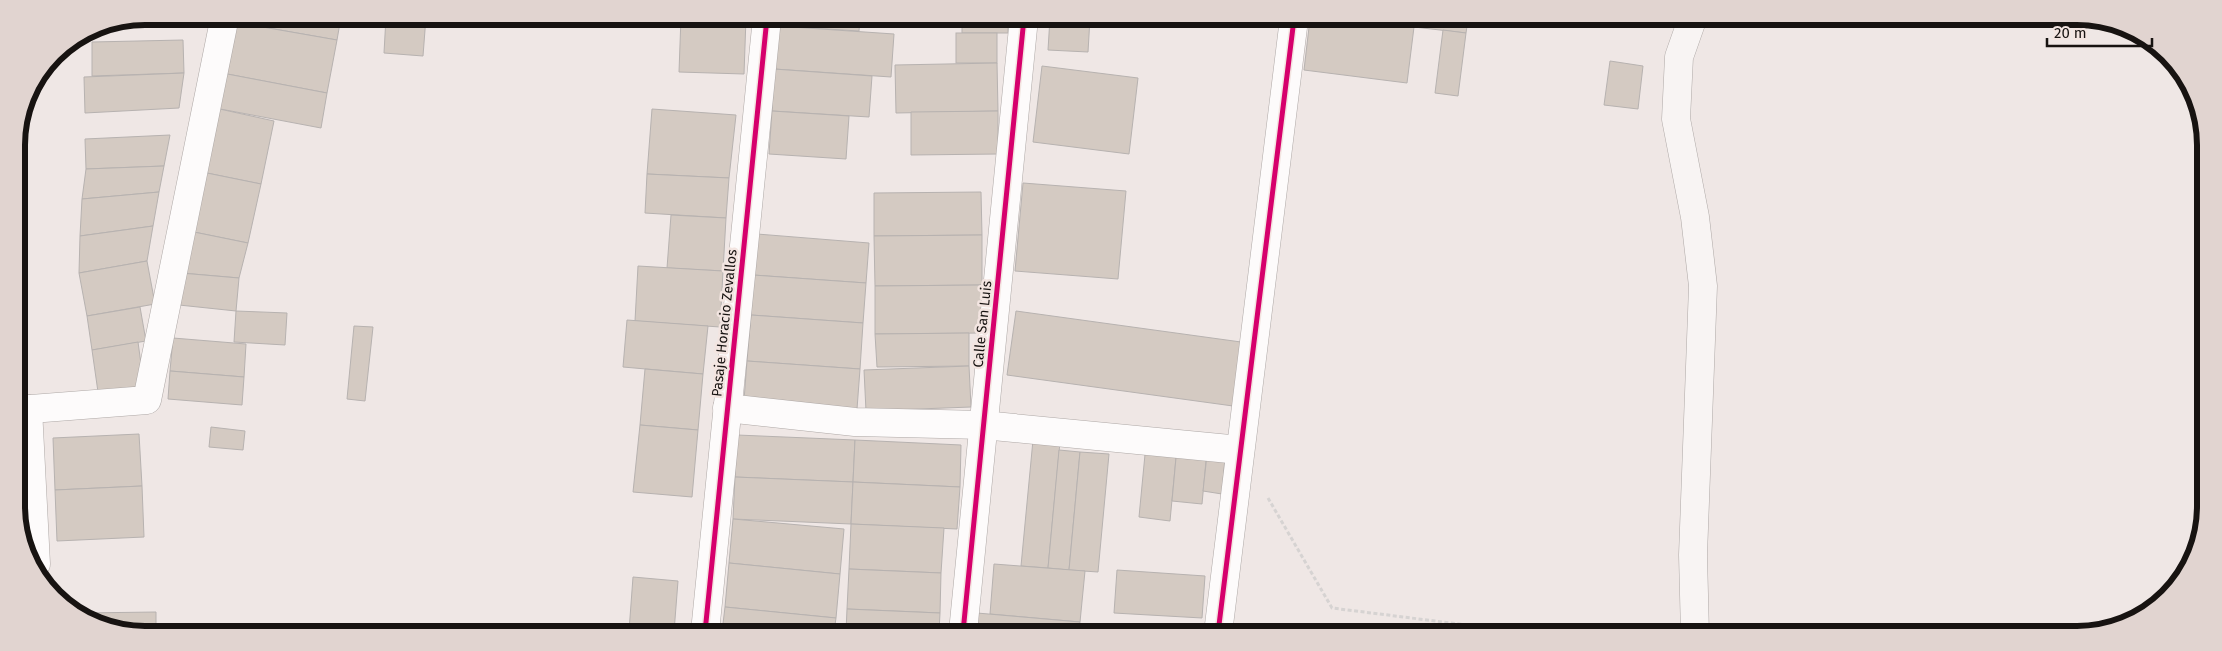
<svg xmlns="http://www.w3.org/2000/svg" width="2222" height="651" viewBox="0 0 2222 651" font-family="'Fira Sans',sans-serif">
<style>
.building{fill:#d4cac2;stroke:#b7b2b0}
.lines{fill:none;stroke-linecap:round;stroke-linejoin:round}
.minor-casing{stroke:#aea8a6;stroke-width:29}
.secondary-casing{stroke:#aea8a6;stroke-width:29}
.path{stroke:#d6d3d2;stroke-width:3;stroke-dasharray:4 2.5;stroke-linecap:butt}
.minor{stroke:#fdfbfb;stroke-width:28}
.secondary{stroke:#f8f4f3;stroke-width:28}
.cycleway-casing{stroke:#f3e5e1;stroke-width:8}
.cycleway{stroke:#d6006c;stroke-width:5}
.labels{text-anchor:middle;stroke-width:5;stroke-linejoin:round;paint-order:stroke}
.street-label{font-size:14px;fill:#171311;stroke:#f3e5e1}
.rim{fill:none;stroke:#171311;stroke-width:6}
</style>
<rect width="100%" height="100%" fill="#efe7e5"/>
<g class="building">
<path d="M235 16 341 17 337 40 234 22Z"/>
<path d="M386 17H426L423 56 384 53Z"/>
<path d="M681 17 746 18 744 74 679 72Z"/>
<path d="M778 18H860L859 31 777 26Z"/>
<rect x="962" y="18" width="46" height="15"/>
<path d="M1050 18H1090L1088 52 1048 50Z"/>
<path d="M1310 19H1415L1407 83 1304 70Z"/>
<path d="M1415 19H1468L1466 33 1414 27Z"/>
<path d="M234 22 337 40 327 93 222 73Z"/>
<path d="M777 26 894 34 891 77 774 69Z"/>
<path d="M1443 30 1466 33 1458 96 1435 93Z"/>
<rect x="956" y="33" width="41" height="30"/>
<path d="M183 40 184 73 92 76V42Z"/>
<path d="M1610 61 1643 66 1638 109 1604 105Z"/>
<path d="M997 63 998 111 896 113 895 65Z"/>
<path d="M1042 66 1138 78 1129 154 1033 142Z"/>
<path d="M774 69 872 76 869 117 772 111Z"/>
<path d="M184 73 179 108 85 113 84 77Z"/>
<path d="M222 73 327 93 321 128 215 108Z"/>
<path d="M215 108 274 121 261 184 202 172Z"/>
<path d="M652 109 736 115 729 178 647 174Z"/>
<path d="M772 111 849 116 846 159 769 154Z"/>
<path d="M998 111V154L911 155V112Z"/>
<path d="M170 135 164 166 86 169 85 139Z"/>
<path d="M164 166 159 192 82 199 86 169Z"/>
<path d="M202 172 261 184 248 243 189 231Z"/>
<path d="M647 174 729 178 726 218 645 213Z"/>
<path d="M1023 183 1126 191 1118 279 1015 271Z"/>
<path d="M159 192 153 226 80 236 82 199Z"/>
<path d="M981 192 982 235 874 236V193Z"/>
<path d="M671 215 726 218 723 271 667 268Z"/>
<path d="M153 226 147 261 79 273 80 236Z"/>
<path d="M189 231 248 243 239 278 181 273Z"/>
<path d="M757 234 869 243 866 283 753 275Z"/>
<path d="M982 235V285L875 286 874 236Z"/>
<path d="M147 261 155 304 87 316 79 273Z"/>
<path d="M638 266 723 271 720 327 635 321Z"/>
<path d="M181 273 239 278 236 311 179 305Z"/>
<path d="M753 275 866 283 863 323 751 315Z"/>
<path d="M982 285V333L875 334V286Z"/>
<path d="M140 307 146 341 92 350 87 316Z"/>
<path d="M236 311 287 313 285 345 234 342Z"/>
<path d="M1016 311 1241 342 1233 406 1007 375Z"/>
<path d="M751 315 863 323 860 369 747 361Z"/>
<path d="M627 320 708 326 703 374 623 367Z"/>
<path d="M354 326 373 327 365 401 347 399Z"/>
<path d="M969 333V366L877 367 875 334Z"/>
<path d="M173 338 246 344 244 377 170 371Z"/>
<path d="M138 342 144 386 98 392 92 350Z"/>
<path d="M747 361 860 369 857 409 744 400Z"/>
<path d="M969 366 971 407 866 411 864 370Z"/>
<path d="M645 369 703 374 698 430 640 425Z"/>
<path d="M170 371 244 377 242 405 168 399Z"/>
<path d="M640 425 698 430 692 497 633 492Z"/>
<path d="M211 427 245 431 243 450 209 447Z"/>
<path d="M139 434 142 486 55 490 53 438Z"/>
<path d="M737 435 855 440 853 482 735 477Z"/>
<path d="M855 440 961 445 960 487 853 482Z"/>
<path d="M1033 440 1060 442 1048 568 1021 566Z"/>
<path d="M1146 444 1177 447 1170 521 1139 517Z"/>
<path d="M1177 447 1207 450 1202 504 1172 501Z"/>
<path d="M1059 450 1080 452 1069 570 1048 568Z"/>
<path d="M1080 452 1109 454 1098 572 1069 570Z"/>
<path d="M1207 455 1225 457 1222 494 1203 491Z"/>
<path d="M735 477 853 482 851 524 733 519Z"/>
<path d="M853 482 960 487 957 529 851 524Z"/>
<path d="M142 486 144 537 57 541 55 490Z"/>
<path d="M733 519 844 529 840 574 729 563Z"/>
<path d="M851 524 944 528 941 573 849 569Z"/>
<path d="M729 563 840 574 836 618 725 607Z"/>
<path d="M994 564 1085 571 1080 622 990 614Z"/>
<path d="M849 569 941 573 940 613 847 609Z"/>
<path d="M1117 570 1205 576 1202 618 1114 613Z"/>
<path d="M633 577 678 581 674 632 629 631Z"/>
<path d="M725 607 836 618 834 632H722Z"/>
<path d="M847 609 940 613 939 632H846Z"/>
<path d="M156 612V631L112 630 82 613Z"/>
<path d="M977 613 1080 622 1079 632H976Z"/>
</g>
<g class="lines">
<defs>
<g id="minor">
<path d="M727 408 855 422 983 425 1240 450"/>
<path d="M28 409 36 564"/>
<path d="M18 410 147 400 225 16"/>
<path d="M705 632 767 18"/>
<path d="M963 632 1024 18"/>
<path d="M1218 633 1294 19"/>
</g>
<path id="secondary" d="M1692 20 1679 57 1676 119 1695 217 1703 286 1693 555 1695 634"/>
</defs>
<use href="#minor" class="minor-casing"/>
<use href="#secondary" class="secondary-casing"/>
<path class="path" d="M1268 498 1332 608 1530 633"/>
<use href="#minor" class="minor"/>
<use href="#secondary" class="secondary"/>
<defs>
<g id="cycleway">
<path d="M705 632 767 18"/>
<path d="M963 632 1024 18"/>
<path d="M1218 633 1294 19"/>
</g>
</defs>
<use href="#cycleway" class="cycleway-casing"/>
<use href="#cycleway" class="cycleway"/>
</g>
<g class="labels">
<g class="street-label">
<text transform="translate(724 323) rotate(-84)" y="5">Pasaje Horacio Zevallos</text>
<text transform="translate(982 324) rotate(-84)" y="5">Calle San Luis</text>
</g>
</g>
<path d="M0 0H2222V651H0ZM145 25H2077A120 120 0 0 1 2197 145V506A120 120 0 0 1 2077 626H145A120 120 0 0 1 25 506V145A120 120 0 0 1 145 25Z" fill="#e1d4d0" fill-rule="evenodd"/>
<path class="rim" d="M145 25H2077A120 120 0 0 1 2197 145V506A120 120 0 0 1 2077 626H145A120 120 0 0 1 25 506V145A120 120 0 0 1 145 25Z"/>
<path d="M2047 38v8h105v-8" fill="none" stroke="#171311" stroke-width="2.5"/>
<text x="2054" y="38" font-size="15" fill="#171311" stroke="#f3e5e1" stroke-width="4" paint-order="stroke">20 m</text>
</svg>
